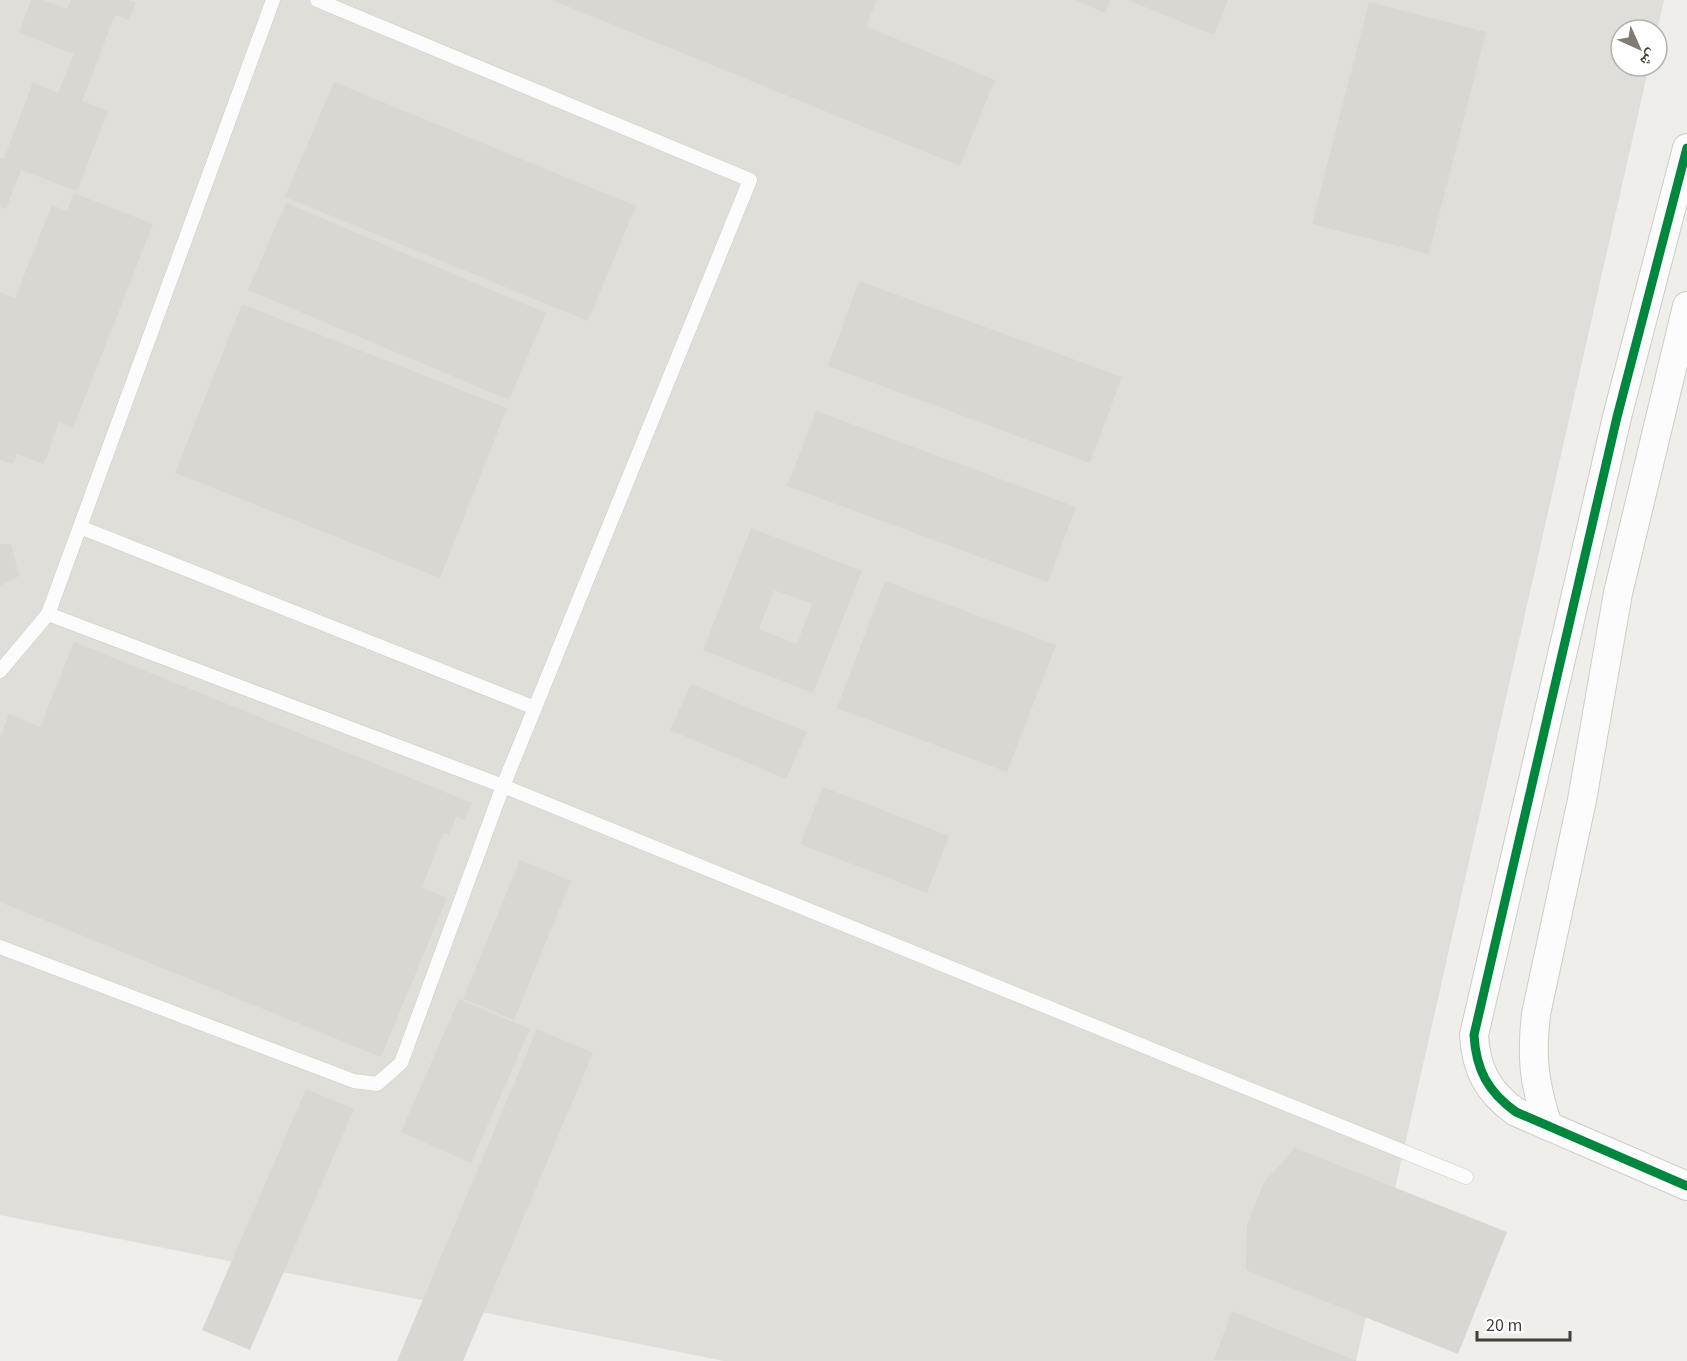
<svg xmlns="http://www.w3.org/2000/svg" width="1687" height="1361" viewBox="0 0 1687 1361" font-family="'Source Sans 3','Noto Naskh Arabic',sans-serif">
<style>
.industrial{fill:#e0ded9}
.building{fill:#d9d7d2;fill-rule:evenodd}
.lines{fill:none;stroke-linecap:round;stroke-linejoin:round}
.service-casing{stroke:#cdccc7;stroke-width:15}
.minor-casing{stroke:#cdccc7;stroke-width:30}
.service{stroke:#fdfcfc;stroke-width:14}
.minor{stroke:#fdfcfc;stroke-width:28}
.cycleway-casing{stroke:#fff;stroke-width:13}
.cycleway{stroke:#00873e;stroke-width:9}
</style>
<rect width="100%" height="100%" fill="#efeeea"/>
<path class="industrial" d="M0 0H1664L1657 31V30H1621V66H1649L1356 1361H724L0 1215Z"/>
<g class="building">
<path d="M31 0H43L67 9 71 0H129L136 2 129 20 115 15 82 101 108 111 77 191 21 170 6 209 0 207V158L4 159 33 82 58 93 74 54 19 33Z"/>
<path d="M552 0H877L866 26 995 80 960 166Z"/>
<path d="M1075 0H1110L1105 13Z"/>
<path d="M1128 0H1228L1214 35Z"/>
<path d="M1369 2 1486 32 1429 254 1312 224Z"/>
<path d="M334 82 636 206 588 321 285 197Z"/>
<path d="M74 193 153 224 73 428 59 422 44 464 17 454 13 464 0 460V292L15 298 52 205 67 211Z"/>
<path d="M286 203 546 313 509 400 248 290Z"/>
<path d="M859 281 1122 377 1090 463 828 366Z"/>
<path d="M242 304 507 408 440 578 175 473Z"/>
<path d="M816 411 1076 507 1048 582 787 486Z"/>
<path d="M751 528 862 571 813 693 703 650ZM774 590 812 604 797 644 759 629Z"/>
<path d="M0 544H11L19 576 0 586Z"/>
<path d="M885 581 1056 645 1007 772 837 708Z"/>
<path d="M74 642 472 803 464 820 456 817 449 835 443 833 422 887 447 898 381 1057 0 902V737L9 714 40 727Z"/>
<path d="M691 684 807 732 786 779 670 730Z"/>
<path d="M823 787 949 836 927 893 800 844Z"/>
<path d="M520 860 571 881 514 1020 463 999Z"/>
<path d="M459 999 530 1029 471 1163 401 1132Z"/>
<path d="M537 1029 593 1053 463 1361H397Z"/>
<path d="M306 1089 354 1109 250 1350 202 1330Z"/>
<path d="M1295 1148 1507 1232 1458 1354 1246 1270 1247 1225 1264 1182Z"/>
<path d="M1232 1311 1357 1361 1214 1360Z"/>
</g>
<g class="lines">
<defs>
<g id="service">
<path d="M80 527 535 708"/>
<path d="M48 614 503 786 1466 1177"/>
<path d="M0 671 48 614 273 0"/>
<path d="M0 947 354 1081 377 1084 401 1063 503 786 750 180 317 0"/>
</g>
<g id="minor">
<path d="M1687 148 1617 417 1474 1035C1476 1070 1488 1092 1516 1112L1687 1186"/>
<path d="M1548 1126C1534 1083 1531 1058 1536 1014L1582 800 1618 593 1687 306"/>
</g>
</defs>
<use href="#service" class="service-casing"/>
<use href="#minor" class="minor-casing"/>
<use href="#service" class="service"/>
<use href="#minor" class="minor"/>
<defs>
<path id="cycleway" d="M1687 148 1617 417 1474 1035C1476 1070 1488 1092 1516 1112L1687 1186"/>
</defs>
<use href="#cycleway" class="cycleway-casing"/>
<use href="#cycleway" class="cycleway"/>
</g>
<g transform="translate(1639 48) rotate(135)"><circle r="28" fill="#ffffff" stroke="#b4b2af" stroke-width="1.5"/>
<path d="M0-4.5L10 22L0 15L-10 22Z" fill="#807c75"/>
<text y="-9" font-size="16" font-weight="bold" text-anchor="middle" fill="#443f36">ش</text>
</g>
<path d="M1477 1331v9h93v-9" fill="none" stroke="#443f36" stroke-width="3"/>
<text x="1486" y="1331" font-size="18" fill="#443f36" stroke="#ffffff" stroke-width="4.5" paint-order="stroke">20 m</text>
</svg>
